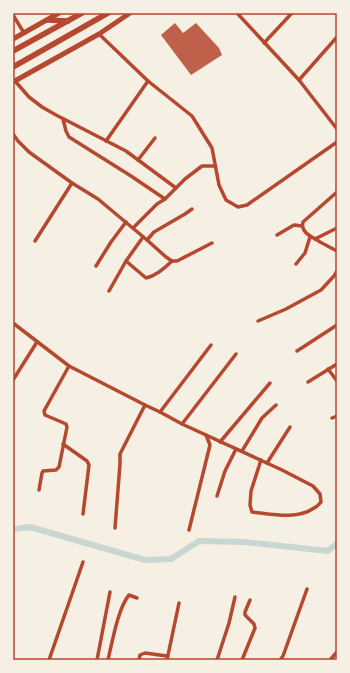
<svg xmlns="http://www.w3.org/2000/svg" width="350" height="673" viewBox="0 0 350 673" font-family="'Exo 2',sans-serif">
<style>
.lines{fill:none;stroke-linecap:round;stroke-linejoin:round}
.canal{stroke:#c9d6d2;stroke-width:6}
.building{fill:#bf614a}
.minor{stroke:#b5482f;stroke-width:3.5}
.secondary{stroke:#b5482f;stroke-width:5}
.trunk{stroke:#b5482f;stroke-width:5.5}
.neatline{fill:none;stroke:#b5482f;stroke-width:1.5}
</style>
<rect width="100%" height="100%" fill="#f6efe4"/>
<g class="lines">
<path class="canal" d="M13 529 30 527 145 560 171 559 199 541 244 542 328 551 337 543"/>
</g>
<path class="building" d="M175 23 183 33 196 23 219 48 222 55 191 75 161 35Z"/>
<g class="lines">
<g class="minor">
<path d="M237 13 299 80 337 129"/>
<path d="M13 15 24 33"/>
<path d="M99 34 148 81 192 116 212 148 219 185 226 200 238 207 247 205 337 142"/>
<path d="M264 43 292 13"/>
<path d="M299 80 337 37"/>
<path d="M15 81 29 97 42 107 56 115 126 151 176 188"/>
<path d="M63 119 66 131 69 137 131 176 165 199"/>
<path d="M13 134 18 141 29 152 72 183 98 199 147 240 166 257 172 261H177L212 243"/>
<path d="M106 141 148 81"/>
<path d="M138 160 155 138"/>
<path d="M337 192 303 222C300 233 313 237 320 242 326 245 331 248 337 251"/>
<path d="M133 228 157 204 165 199 185 179 202 166H215"/>
<path d="M277 235 294 225 302 226"/>
<path d="M315 239 337 228"/>
<path d="M147 240 154 232 185 214 192 209"/>
<path d="M35 241 72 183"/>
<path d="M126 261 146 278C156 276 165 268 172 261"/>
<path d="M296 264 305 253 310 237"/>
<path d="M96 266 111 242 126 222"/>
<path d="M109 291 126 261 143 237"/>
<path d="M258 321 286 309 321 290 334 276 337 271"/>
<path d="M13 323 69 366 145 405 160 412 182 424 282 470 313 486 320 494 321 502C319 504 317 507 314 508 297 520 272 514 252 512L250 505 251 491 261 460"/>
<path d="M297 351 337 325"/>
<path d="M328 369 337 381"/>
<path d="M13 380 37 342"/>
<path d="M308 382 337 364"/>
<path d="M160 412 211 345"/>
<path d="M332 418 337 416"/>
<path d="M182 424 236 354"/>
<path d="M220 442 270 383"/>
<path d="M63 444 87 461 89 465 83 514"/>
<path d="M242 451 262 418 276 405"/>
<path d="M267 463 290 427"/>
<path d="M39 490 42 473 43 471 56 470 59 467 67 427 66 424 45 415 44 411 69 366"/>
<path d="M217 496 225 471 236 449"/>
<path d="M115 528 120 464V454L145 405"/>
<path d="M189 530 210 445 206 435"/>
<path d="M49 660 83 562"/>
<path d="M97 660 110 592"/>
<path d="M108 660C112 643 118 608 129 595L137 598"/>
<path d="M139 660 140 655 145 653 167 656"/>
<path d="M167 660 179 603"/>
<path d="M217 660 229 623 235 597"/>
<path d="M242 660 255 628 254 624 245 615V612L250 600"/>
<path d="M280 660 283 656 307 589"/>
<path d="M330 660 337 652"/>
</g>
<g class="secondary">
<path d="M13 39 59 13"/>
<path d="M13 82 99 34 130 13"/>
</g>
<g class="trunk">
<path d="M48 20 68 21"/>
<path d="M13 51 82 13"/>
<path d="M13 67 108 13"/>
</g>
</g>
<rect width="350" height="673" fill="none" stroke="#f6efe4" stroke-width="28"/>
<rect x="14" y="14" width="322" height="645" class="neatline"/>
</svg>
